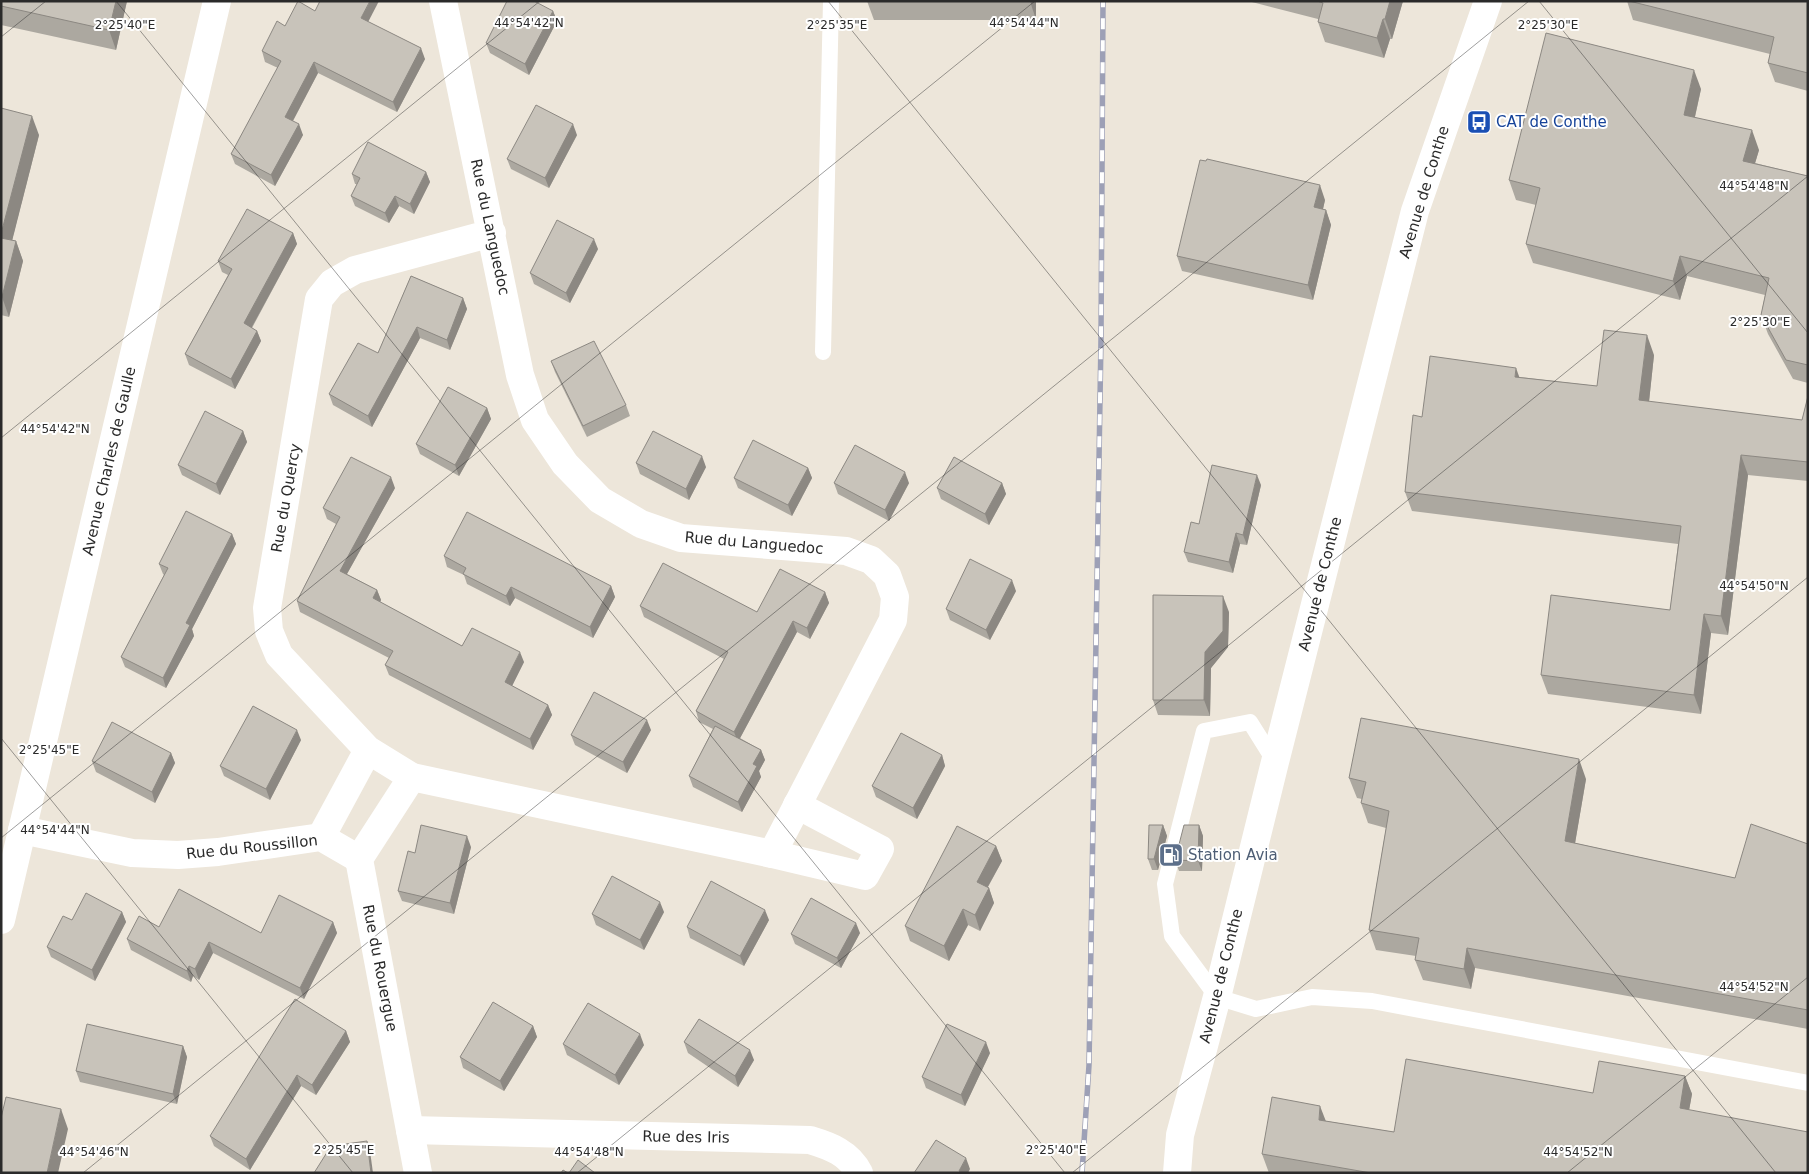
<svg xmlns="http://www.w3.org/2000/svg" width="1809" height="1174" viewBox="0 0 1809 1174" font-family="'DejaVu Sans',sans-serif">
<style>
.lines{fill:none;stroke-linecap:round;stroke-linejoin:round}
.service{stroke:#fff;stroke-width:16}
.minor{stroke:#fff;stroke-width:28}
.tertiary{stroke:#fff;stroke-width:28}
.secondary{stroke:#fff;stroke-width:28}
.rail-casing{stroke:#9da0b6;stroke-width:5.5}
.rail{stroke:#fff;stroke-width:4;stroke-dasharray:11;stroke-linecap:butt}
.wall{fill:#aca8a0}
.shaded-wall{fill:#8c8882}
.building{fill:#c8c3ba;stroke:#8c8882}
.ticks{fill:none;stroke:#2a2a2a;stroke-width:1;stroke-opacity:0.45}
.labels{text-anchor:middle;stroke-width:4;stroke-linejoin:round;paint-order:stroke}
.transit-label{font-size:15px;fill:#164399;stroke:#fff;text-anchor:start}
.street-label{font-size:15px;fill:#2a2a2a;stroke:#fff}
.service-label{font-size:15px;fill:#4e5e75;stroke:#fff;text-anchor:start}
.ticks-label{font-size:12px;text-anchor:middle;fill:#2a2a2a;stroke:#fff;stroke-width:4;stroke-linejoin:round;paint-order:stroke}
</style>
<rect width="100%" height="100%" fill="#ede6da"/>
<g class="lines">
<g class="service">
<path d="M823 352 831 1"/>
<path d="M1275 762 1250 722 1204 731 1165 884 1172 936 1217 997 1256 1009 1312 997 1372 1001 1808 1083"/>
</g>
<g class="minor">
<path d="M443 1 520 375 535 420 565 464 600 500 641 524 681 538 846 551 871 560 887 575 895 597 893 620 772 854 412 777 368 750 279 655 269 631 267 608 319 299 332 283 355 270 492 233"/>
<path d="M412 777 359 859 418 1173"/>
<path d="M22 830 132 853 178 855 218 852 321 837 359 859"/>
<path d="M321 837 368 750"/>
<path d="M772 854 865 876 880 849 797 805"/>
<path d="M410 1130 810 1140C830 1146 849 1153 859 1173"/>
</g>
<path class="tertiary" d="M1177 1173 1180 1135 1217 997 1275 762 1415 211 1488 1"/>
<path class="secondary" d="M1 920 217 1"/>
<defs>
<path id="rail" d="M1082 1173 1089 1065 1101 339 1103 1"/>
</defs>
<use href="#rail" class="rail-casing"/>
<use href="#rail" class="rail"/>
</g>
<g class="wall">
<path d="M1 1H127L116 50 1 25Z"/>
<path d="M867 1H1036V20H874Z"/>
<path d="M1248 1H1403L1392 39H1390L1384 58 1325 42 1318 22V19Z"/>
<path d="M1627 1H1808V91L1775 82 1768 63 1770 54 1633 20Z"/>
<path d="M315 11 369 22 425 59 397 112 318 73 293 121 303 135 275 186 235 164 231 154 278 68 265 62 262 51 285 26Z"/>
<path d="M553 11 557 21 529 75 490 53 486 43Z"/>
<path d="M1701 89 1695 117 1759 150 1755 163 1808 176V383L1793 379 1768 334 1761 315 1765 295 1687 276 1680 300 1533 263 1526 244 1536 205 1516 200 1509 180Z"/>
<path d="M1 108 39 135 12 240 16 241 23 261 9 317 1 315Z"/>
<path d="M577 135 549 188 511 169 507 159Z"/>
<path d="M426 172 430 182 414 214 399 206 389 223 355 206 351 196 357 184H355L352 174Z"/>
<path d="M1325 200 1323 209 1326 210 1331 225 1313 300 1182 271 1177 256Z"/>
<path d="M293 233 297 244 252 328 257 331 261 341 235 389 189 365 185 354 228 275 222 272 218 261Z"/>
<path d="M598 249 570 303 534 284 530 273Z"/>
<path d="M411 276 463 298 467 309 450 350 420 338 372 427 333 405 329 394 378 353Z"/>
<path d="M1654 355 1649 402 1802 420 1808 396V481L1748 475 1728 635 1711 633 1701 714 1548 694 1541 675 1670 610 1678 544 1412 511 1405 492 1422 417 1519 377 1597 386Z"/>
<path d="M551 361 626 405 630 416 587 437 555 372Z"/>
<path d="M487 408 491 419 459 476 420 454 416 444Z"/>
<path d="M243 431 247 442 220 495 182 475 178 465Z"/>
<path d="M636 463 706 467 689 500 640 474Z"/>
<path d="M808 468 812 478 792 516 738 488 734 478Z"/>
<path d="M834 483H909L889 521 838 494Z"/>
<path d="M1002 483 1006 494 989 525 941 499 937 488Z"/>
<path d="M1261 485 1247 545 1240 544 1233 573 1188 562 1184 552 1199 524Z"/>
<path d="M395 488 347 574 377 590 381 600 380 602 462 646 524 662 512 686 548 705 552 715 533 750 389 675 385 665 389 658 300 612 297 601 336 524 327 519 323 508Z"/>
<path d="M232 534 236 544 192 629 194 636 166 688 125 667 121 657 164 575 163 574 159 564Z"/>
<path d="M444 556 611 586 615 597 593 638 515 598 510 606 467 584 464 575 447 567Z"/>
<path d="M1016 591 990 640 950 620 946 609Z"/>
<path d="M825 592 829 603 810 639 797 632 740 738 761 750 765 760 759 771 761 777 742 812 693 787 689 776 713 729 699 722 696 711 724 659 644 617 640 606 757 612Z"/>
<path d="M1229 612 1228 647 1211 668 1210 716 1158 715 1153 700Z"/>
<path d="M651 730 627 773 575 745 571 735Z"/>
<path d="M301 740 270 800 224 776 220 766Z"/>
<path d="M171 753 175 763 155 803 96 772 92 761Z"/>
<path d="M942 755 945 766 917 819 876 797 872 786Z"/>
<path d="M1349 778 1586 779 1575 843 1735 878 1808 844V1029L1475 968 1471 989 1423 980 1415 960 1416 956 1376 950 1369 930 1386 828 1368 823 1361 803 1362 799 1357 798Z"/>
<path d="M1163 825 1167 836 1158 870H1152L1148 859Z"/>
<path d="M1199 825 1203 836 1202 871H1179L1175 860Z"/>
<path d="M996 846 1002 861 988 887 989 888 994 903 980 931 968 925 949 961 910 941 905 926Z"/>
<path d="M471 847 454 914 402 901 398 891 415 853Z"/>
<path d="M122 912 126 922 95 981 51 957 47 947 72 920Z"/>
<path d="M664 912 644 950 596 925 592 914Z"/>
<path d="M769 920 744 966 690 938 687 927Z"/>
<path d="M333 922 337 933 304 999 213 953 199 980 193 976 191 982 131 950 127 939 159 927 261 933Z"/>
<path d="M860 933 841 968 795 944 791 934Z"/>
<path d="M533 1026 537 1037 504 1091 463 1068 460 1057Z"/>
<path d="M346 1031 350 1042 316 1095 301 1086 250 1170 214 1146 210 1136Z"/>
<path d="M684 1042 754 1060 738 1087 688 1053Z"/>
<path d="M563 1044 644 1045 619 1085 567 1055Z"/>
<path d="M183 1046 187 1057 177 1104 80 1082 76 1071Z"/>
<path d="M990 1053 965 1106 926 1088 922 1077Z"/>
<path d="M1685 1076 1692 1094 1689 1110 1808 1173H1269L1262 1154 1326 1121 1394 1132Z"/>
</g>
<g class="shaded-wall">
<path d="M116 1H127L116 50 109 30Z"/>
<path d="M370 1H379L365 28 361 18Z"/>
<path d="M1030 1H1036V20Z"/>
<path d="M1390 1H1403L1392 39 1385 19Z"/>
<path d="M553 11 557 21 529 75 525 64Z"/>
<path d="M1383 19 1390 39 1384 58 1377 38Z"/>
<path d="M421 48 425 59 397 112 393 102Z"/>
<path d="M314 62 318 73 289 128 285 117Z"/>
<path d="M1694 70 1701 89 1691 134 1684 115Z"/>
<path d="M32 116 39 135 8 257 1 240V234Z"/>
<path d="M299 124 303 135 275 186 271 175Z"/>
<path d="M573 124 577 135 549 188 545 178Z"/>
<path d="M1752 130 1759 150 1750 180 1743 161Z"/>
<path d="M426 172 430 182 414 214 410 204Z"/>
<path d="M1320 185 1325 200 1320 222 1314 207Z"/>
<path d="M395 196 399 206 389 223 385 213Z"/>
<path d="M1326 210 1331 225 1313 300 1308 285Z"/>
<path d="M293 233 297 244 248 334 244 323Z"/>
<path d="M594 239 598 249 570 303 566 293Z"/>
<path d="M16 241 23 261 9 317 2 297Z"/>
<path d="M1680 256 1687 276 1680 300 1673 281Z"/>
<path d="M463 298 467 309 450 350 447 340Z"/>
<path d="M417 327 420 338 372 427 368 416Z"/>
<path d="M257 331 261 341 235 389 231 379Z"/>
<path d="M1647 335 1654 355 1647 420 1639 400Z"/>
<path d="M1516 368 1523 387 1515 377Z"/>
<path d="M487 408 491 419 459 476 455 465Z"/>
<path d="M243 431 247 442 220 495 216 484Z"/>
<path d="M1741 455 1748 475 1728 635 1721 616Z"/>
<path d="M702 456 706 467 689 500 686 489Z"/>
<path d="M808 468 812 478 792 516 788 505Z"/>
<path d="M905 472 909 483 889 521 885 510Z"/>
<path d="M1257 475 1261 485 1247 545 1243 535Z"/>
<path d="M391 477 395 488 343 581 340 571Z"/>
<path d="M1002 483 1006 494 989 525 985 514Z"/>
<path d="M1236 533 1240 544 1233 573 1229 562Z"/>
<path d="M232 534 236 544 192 629 194 636 166 688 163 678 186 623Z"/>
<path d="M1012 580 1016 591 990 640 986 630Z"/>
<path d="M611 586 615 597 593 638 590 627Z"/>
<path d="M511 587 515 598 510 606 506 596Z"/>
<path d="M377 590 381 600 377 609 373 598Z"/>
<path d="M825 592 829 603 810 639 807 628Z"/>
<path d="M1223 596 1229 612 1228 647 1211 668 1210 716 1204 700 1205 652Z"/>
<path d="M1704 614 1711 633 1701 714 1694 695Z"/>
<path d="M793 621 797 632 738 742 734 732Z"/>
<path d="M520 652 524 662 509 692 505 682Z"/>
<path d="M548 705 552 715 533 750 530 739Z"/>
<path d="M647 720 651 730 627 773 623 762Z"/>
<path d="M297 730 301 740 270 800 266 789Z"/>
<path d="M761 750 765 760 759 771 761 777 742 812 738 802 753 764Z"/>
<path d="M171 753 175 763 155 803 152 792Z"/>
<path d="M942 755 945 766 917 819 913 808Z"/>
<path d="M1579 759 1586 779 1572 861 1565 841Z"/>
<path d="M1163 825 1167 836 1158 870 1154 859Z"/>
<path d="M1199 825 1203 836 1202 871 1198 861Z"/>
<path d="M467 836 471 847 454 914 450 903Z"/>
<path d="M996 846 1002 861 982 897 977 882Z"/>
<path d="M989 888 994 903 980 931 975 915Z"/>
<path d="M660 902 664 912 644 950 640 940Z"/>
<path d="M963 909 968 925 949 961 944 946Z"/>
<path d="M765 910 769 920 744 966 740 956Z"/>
<path d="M122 912 126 922 95 981 92 970Z"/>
<path d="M333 922 337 933 304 999 300 988Z"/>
<path d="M856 923 860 933 841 968 837 958Z"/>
<path d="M209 942 213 953 199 980 195 969Z"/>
<path d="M1467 948 1475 968 1471 989 1464 969Z"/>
<path d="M189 966 193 976 191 982 187 971Z"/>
<path d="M533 1026 537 1037 504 1091 500 1081Z"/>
<path d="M346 1031 350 1042 316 1095 312 1085Z"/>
<path d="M640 1034 644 1045 619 1085 615 1075Z"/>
<path d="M986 1042 990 1053 965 1106 961 1095Z"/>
<path d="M183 1046 187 1057 177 1104 173 1094Z"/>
<path d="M750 1050 754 1060 738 1087 735 1076Z"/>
<path d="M297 1075 301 1086 250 1170 246 1159Z"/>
<path d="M1685 1076 1692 1094 1686 1127 1680 1108Z"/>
<path d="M1320 1106 1327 1124 1319 1120Z"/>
<path d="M61 1109 68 1129 58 1173H47Z"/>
<path d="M367 1141 370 1151 373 1173H371Z"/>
<path d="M966 1158 970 1169 968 1173H959V1171Z"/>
</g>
<g class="building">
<path d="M1 1H116L109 30 1 6Z"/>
<path d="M298 1 315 11 320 1H370L361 18 421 48 393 102 314 62 285 117 299 124 271 175 231 154 281 61 262 51 277 21 285 26Z"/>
<path d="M507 1H534L553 11 525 64 486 43Z"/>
<path d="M1317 1H1390L1385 19H1383L1377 38 1318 22 1323 3Z"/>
<path d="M1629 1H1808V73L1768 63 1774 37Z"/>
<path d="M1546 33 1694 70 1684 115 1752 130 1743 161 1808 176V365L1786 360 1761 315 1769 278 1680 256 1673 281 1526 244 1540 188 1509 180Z"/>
<path d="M536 105 573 124 545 178 507 159Z"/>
<path d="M1 108 32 116 1 234Z"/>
<path d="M368 142 426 172 410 204 395 196 385 213 351 196 360 178 352 174Z"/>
<path d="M1207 159 1320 185 1314 207 1326 210 1308 285 1177 256 1200 160 1206 161Z"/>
<path d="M247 209 293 233 244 323 257 331 231 379 185 354 232 269 218 261Z"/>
<path d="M557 220 594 239 566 293 530 273Z"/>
<path d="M1 238 16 241 2 297H1Z"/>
<path d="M411 276 463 298 447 340 417 327 368 416 329 394 358 343 378 353Z"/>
<path d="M1604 330 1647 335 1639 400 1802 420 1808 396V462L1741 455 1721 616 1704 614 1694 695 1541 675 1551 595 1670 610 1681 526 1405 492 1413 415 1422 417 1430 356 1516 368 1515 377 1597 386Z"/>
<path d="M594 341 626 405 583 426 551 361Z"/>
<path d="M448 387 487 408 455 465 416 444Z"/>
<path d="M205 411 243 431 216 484 178 465Z"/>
<path d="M653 431 702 456 686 489 636 463Z"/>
<path d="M753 440 808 468 788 505 734 478Z"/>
<path d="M855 445 905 472 885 510 834 483Z"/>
<path d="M351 457 391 477 340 571 377 590 373 598 462 646 472 628 520 652 505 682 548 705 530 739 385 665 393 651 297 601 340 517 323 508Z"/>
<path d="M954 457 1002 483 985 514 937 488Z"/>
<path d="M1212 465 1257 475 1243 535 1236 533 1229 562 1184 552 1191 522 1199 524Z"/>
<path d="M186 511 232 534 186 623 190 625 163 678 121 657 168 568 159 564Z"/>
<path d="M467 512 611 586 590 627 511 587 506 596 463 574 466 568 444 556Z"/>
<path d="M970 559 1012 580 986 630 946 609Z"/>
<path d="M663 563 757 612 780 569 825 592 807 628 793 621 734 732 696 711 728 652 640 606Z"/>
<path d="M1153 595 1223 596V631L1205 652 1204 700H1153Z"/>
<path d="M594 692 647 720 623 762 571 735Z"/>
<path d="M253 706 297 730 266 789 220 766Z"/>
<path d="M1361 718 1579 759 1565 841 1735 878 1751 824 1808 844V1010L1467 948 1464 969 1415 960 1419 938 1369 930 1389 811 1361 803 1366 782 1349 778Z"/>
<path d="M112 722 171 753 152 792 92 761Z"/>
<path d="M715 726 761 750 753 764 757 766 738 802 689 776Z"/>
<path d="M901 733 942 755 913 808 872 786Z"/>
<path d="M421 825 467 836 450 903 398 891 408 851 415 853Z"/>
<path d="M1149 825H1163L1154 859H1148Z"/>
<path d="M1184 825H1199L1198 861 1175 860Z"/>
<path d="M957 826 996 846 977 882 989 888 975 915 963 909 944 946 905 926Z"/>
<path d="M612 876 660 902 640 940 592 914Z"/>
<path d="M711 881 765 910 740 956 687 927Z"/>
<path d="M179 889 261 933 279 895 333 922 300 988 209 942 195 969 189 966 187 971 127 939 139 916 159 927Z"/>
<path d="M86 893 122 912 92 970 47 947 63 916 72 920Z"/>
<path d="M811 898 856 923 837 958 791 934Z"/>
<path d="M295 999 346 1031 312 1085 297 1075 246 1159 210 1136Z"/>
<path d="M493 1002 533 1026 500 1081 460 1057Z"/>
<path d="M588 1003 640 1034 615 1075 563 1044Z"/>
<path d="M699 1019 750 1050 735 1076 684 1042Z"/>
<path d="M87 1024 183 1046 173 1094 76 1071Z"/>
<path d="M947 1024 986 1042 961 1095 922 1077Z"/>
<path d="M1406 1059 1593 1093 1599 1061 1685 1076 1680 1108 1808 1132V1173H1371L1262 1154 1272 1097 1320 1106 1319 1120 1394 1132Z"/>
<path d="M6 1097 61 1109 47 1173H1V1118Z"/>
<path d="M936 1140 966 1158 959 1171 962 1173H914Z"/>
<path d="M367 1141 371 1173H314L331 1146Z"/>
<path d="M578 1160 595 1173H569Z"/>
<path d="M563 1170 568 1173H561Z"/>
</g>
<path class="ticks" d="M116 1 1065 1173M828 1 1776 1173M1539 1 1808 333M1 37 46 1M1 438 540 1M1 738 353 1173M1 838 1035 1M83 1173 1529 1M577 1173 1808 176M1072 1173 1808 577M1567 1173 1808 977"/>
<defs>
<symbol id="bus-square" viewBox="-11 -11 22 22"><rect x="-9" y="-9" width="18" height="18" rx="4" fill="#1a4fb4" stroke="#fff"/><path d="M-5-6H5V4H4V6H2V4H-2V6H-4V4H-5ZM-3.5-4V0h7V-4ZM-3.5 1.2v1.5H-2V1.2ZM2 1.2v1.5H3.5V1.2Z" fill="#fff"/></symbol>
<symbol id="fuel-square" viewBox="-11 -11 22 22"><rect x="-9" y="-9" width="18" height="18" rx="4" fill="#5c6f8a" stroke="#fff"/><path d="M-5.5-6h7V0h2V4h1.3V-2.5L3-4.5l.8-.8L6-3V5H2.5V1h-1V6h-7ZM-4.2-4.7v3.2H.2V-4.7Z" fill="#fff"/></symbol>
</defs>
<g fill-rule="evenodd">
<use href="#bus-square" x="1465" y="108" width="28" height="28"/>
<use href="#fuel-square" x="1157" y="841" width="28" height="28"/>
</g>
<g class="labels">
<g class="transit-label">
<text x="1496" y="127">CAT de Conthe</text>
</g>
<g class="street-label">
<text transform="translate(1424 192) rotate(-73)" y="5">Avenue de Conthe</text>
<text transform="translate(490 227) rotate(78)" y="5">Rue du Languedoc</text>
<text transform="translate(109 461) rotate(-77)" y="5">Avenue Charles de Gaulle</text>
<text transform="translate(286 498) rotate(-80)" y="5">Rue du Quercy</text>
<text transform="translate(754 543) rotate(5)" y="5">Rue du Languedoc</text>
<text transform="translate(1320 584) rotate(-76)" y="5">Avenue de Conthe</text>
<text transform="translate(252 847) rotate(-6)" y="5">Rue du Roussillon</text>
<text transform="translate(380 968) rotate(79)" y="5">Rue du Rouergue</text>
<text transform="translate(1221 976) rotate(-76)" y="5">Avenue de Conthe</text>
<text transform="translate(686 1137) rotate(1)" y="5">Rue des Iris</text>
</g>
<g class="service-label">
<text x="1188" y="860">Station Avia</text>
</g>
</g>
<g class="ticks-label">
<text x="529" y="27">44°54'42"N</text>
<text x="1024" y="27">44°54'44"N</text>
<text x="125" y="29">2°25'40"E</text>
<text x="837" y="29">2°25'35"E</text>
<text x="1548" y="29">2°25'30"E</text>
<text x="1754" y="190">44°54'48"N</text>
<text x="1760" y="326">2°25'30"E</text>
<text x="55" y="433">44°54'42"N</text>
<text x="1754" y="590">44°54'50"N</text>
<text x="49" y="754">2°25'45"E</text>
<text x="55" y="834">44°54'44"N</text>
<text x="1754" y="991">44°54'52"N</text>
<text x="344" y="1154">2°25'45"E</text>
<text x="1056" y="1154">2°25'40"E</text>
<text x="94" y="1156">44°54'46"N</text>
<text x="589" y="1156">44°54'48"N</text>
<text x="1578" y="1156">44°54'52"N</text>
</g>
<rect width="1809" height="1174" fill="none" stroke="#2a2a2a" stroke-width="5"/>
</svg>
